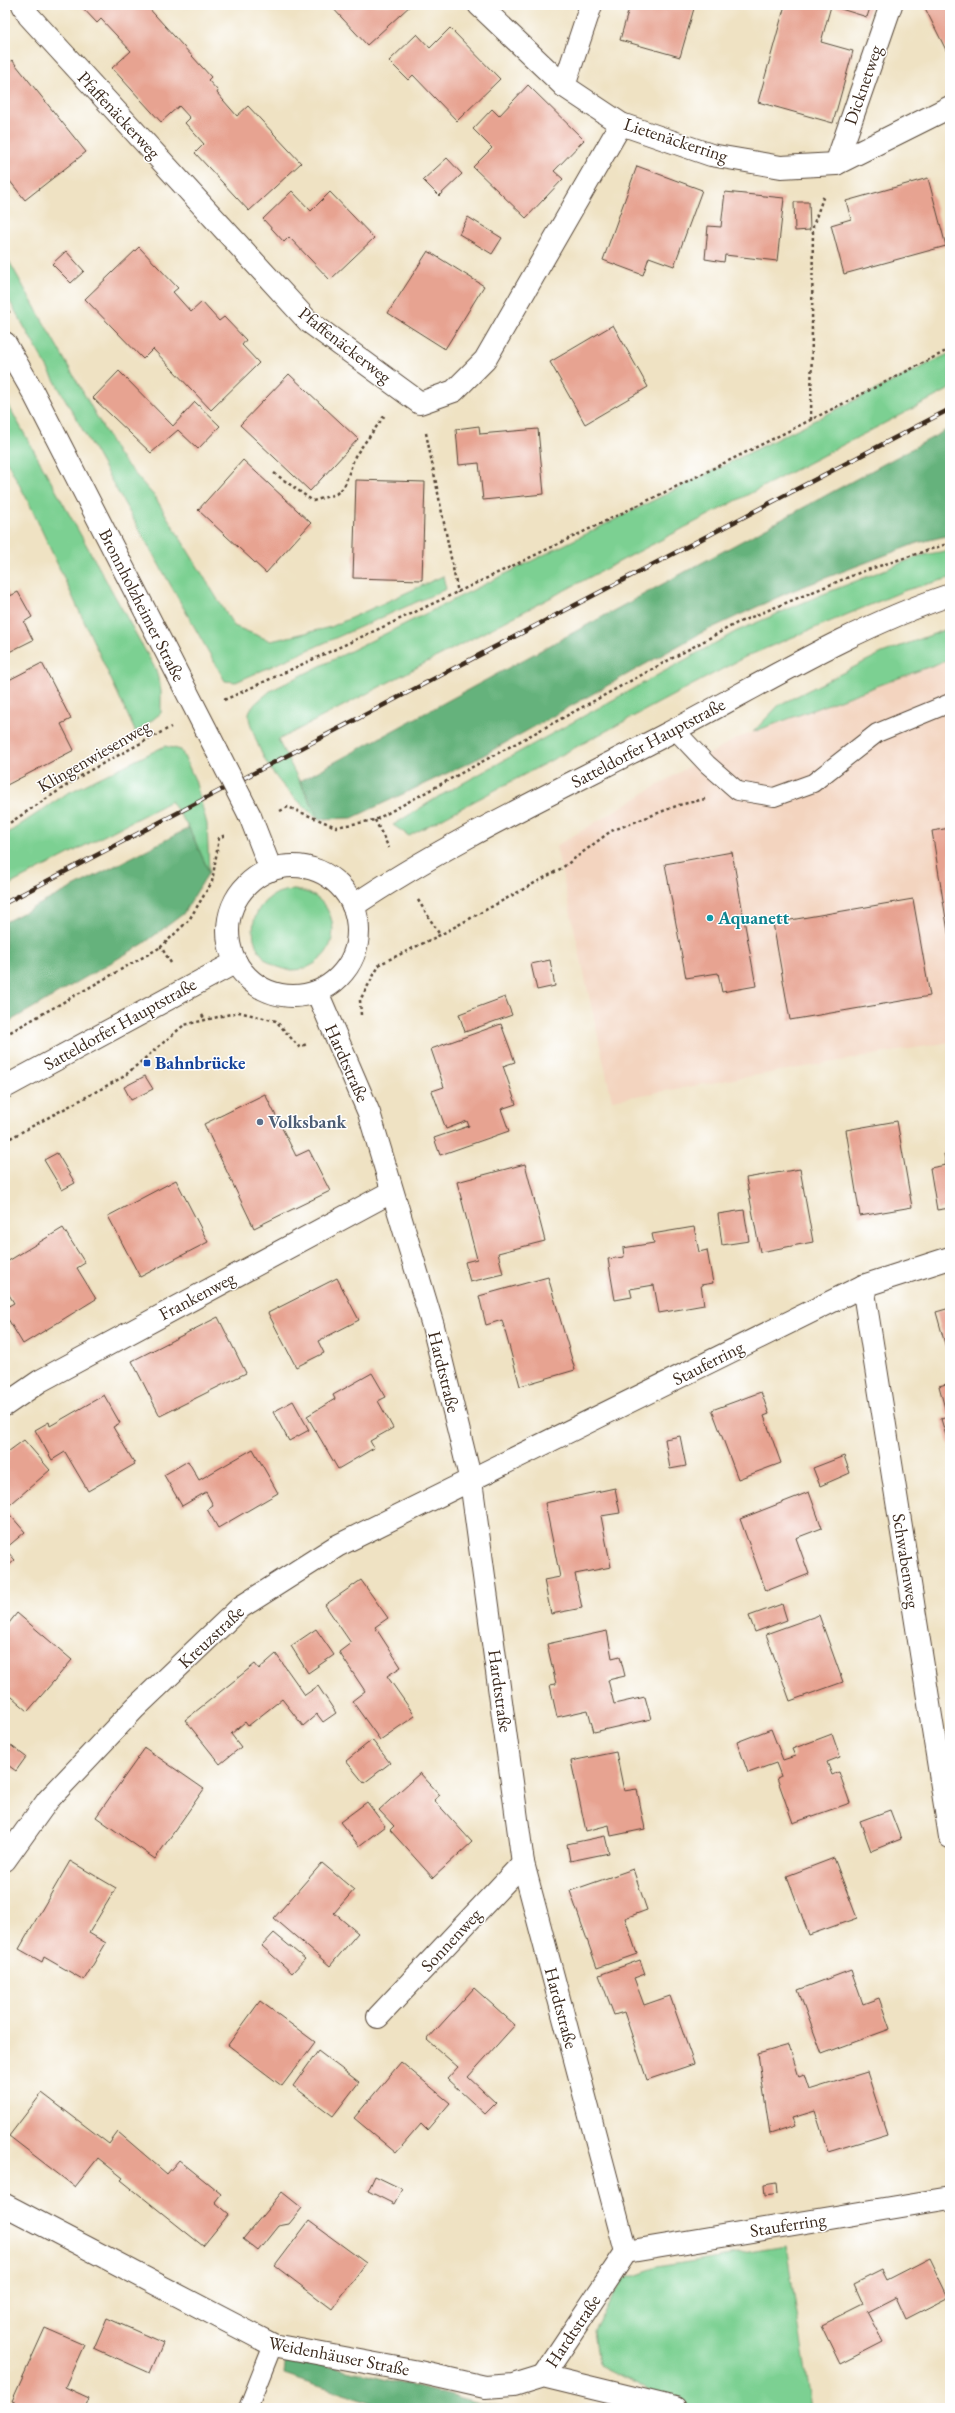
<svg xmlns="http://www.w3.org/2000/svg" width="955" height="2413" viewBox="0 0 955 2413" font-family="'EB Garamond',serif">
<style>
.built{fill:#f3d4bf}
.green{fill:#7cd092;stroke:#5c7d58}
.forest{fill:#65b27c;stroke:#506e4d}
.building{fill:#e7a391}
.lines{fill:none;stroke-linecap:round;stroke-linejoin:round}
.service-casing{stroke:#564637;stroke-width:20}
.minor-casing{stroke:#564637;stroke-width:24}
.tertiary-casing{stroke:#564637;stroke-width:24}
.path{stroke:#564637;stroke-width:2.5;stroke-dasharray:3 3;stroke-linecap:butt}
.service{stroke:#fff;stroke-width:18}
.minor{stroke:#fff;stroke-width:22}
.tertiary{stroke:#fff;stroke-width:22}
.rail-casing{stroke:#3b2a1e;stroke-width:4.5}
.rail{stroke:#fff;stroke-width:3;stroke-dasharray:9;stroke-linecap:butt}
.tertiary-bridge-casing{stroke:#564637;stroke-width:24;stroke-linecap:butt}
.tertiary-bridge{stroke:#fff;stroke-width:22}
.culture-dot{fill:#0f9aa8;stroke:#fff;stroke-width:1.5}
.transit-dot{fill:#1a4fb4;stroke:#fff;stroke-width:1.5}
.service-dot{fill:#5c6f8a;stroke:#fff;stroke-width:1.5}
.labels{text-anchor:middle;stroke-width:3;stroke-linejoin:round;paint-order:stroke}
.street-label{font-size:18px;fill:#3b2a1e;stroke:#fff}
.culture-label{font-size:18px;font-weight:bold;fill:#0d838f;stroke:#fff;text-anchor:start}
.transit-label{font-size:18px;font-weight:bold;fill:#164399;stroke:#fff;text-anchor:start}
.service-label{font-size:18px;font-weight:bold;fill:#4e5e75;stroke:#fff;text-anchor:start}
</style>
<rect width="100%" height="100%" fill="#fff"/>
<filter id="ink" filterUnits="userSpaceOnUse"><feTurbulence type="fractalNoise" baseFrequency=".025" numOctaves="2"/><feDisplacementMap in="SourceGraphic" scale="8" xChannelSelector="R" yChannelSelector="G"/><feConvolveMatrix kernelMatrix="1 2 1 2 8 2 1 2 1" color-interpolation-filters="sRGB"/></filter>
<filter id="wash" filterUnits="userSpaceOnUse"><feTurbulence type="fractalNoise" baseFrequency=".012" numOctaves="4" result="noise"/><feDisplacementMap in="SourceGraphic" scale="16" xChannelSelector="R" yChannelSelector="G"/><feGaussianBlur stdDeviation="0.9" result="paint"/><feColorMatrix in="noise" values="0 0 0 0 0 0 0 0 0 0 0 0 0 0 0 0 0 1.4 0 .05"/><feComposite in="paint" operator="in"/></filter>
<g filter="url(#wash)">
<rect width="100%" height="100%" fill="#efe2c3"/>
<path class="built" d="M950 659V1042L612 1100 556 846 735 739Z"/>
<g class="green">
<path d="M5 254 119 456 155 497 234 626 271 641 331 627 443 576 446 589 236 682 225 681 5 293Z"/>
<path d="M950 353V389L278 740 319 819C287 793 266 772 253 731 251 725 247 717 250 710 254 703 265 696 270 691Z"/>
<path d="M5 399 156 670 161 691V713L136 733 29 503 5 458Z"/>
<path d="M950 550V578L906 590 745 657 409 836 393 825 438 797 737 631 821 595 919 556Z"/>
<path d="M950 628V659L753 732 779 705 882 653Z"/>
<path d="M165 746 181 750 195 780 207 824 209 872 189 828 171 801 5 887V835L66 794Z"/>
<circle cx="293" cy="930" r="40"/>
<path d="M786 2246 812 2408H692L661 2396 599 2365 594 2330 623 2279 657 2267Z"/>
</g>
<g class="forest">
<path d="M950 428V535L917 543 789 592 701 633 473 761 352 818 319 819 300 781Z"/>
<path d="M189 828 209 872 183 914 143 944 5 1024V922Z"/>
<path d="M286 2355 501 2408H389L284 2374Z"/>
</g>
<g id="blocks">
<g class="building">
<path d="M80 5H146L211 77 208 80 218 91 217 93 237 116 248 106 301 163 249 211 195 153 204 144 185 123 190 118 179 106 161 122 112 68 131 51 101 19 97 23Z"/>
<path d="M330 5H411L367 45Z"/>
<path d="M630 5H695L680 57 620 40Z"/>
<path d="M785 5H871L867 17 831 6 821 42 853 51 833 123 758 102Z"/>
<path d="M950 5V58L924 6Z"/>
<path d="M450 28 500 79 457 121 413 75 408 80 389 61 417 34 430 48Z"/>
<path d="M12 60 86 152 25 200 5 175V66Z"/>
<path d="M528 85 584 140 554 171 563 179 526 218 473 167 492 148 473 129 492 109 499 116Z"/>
<path d="M447 158 462 174 439 196 423 180Z"/>
<path d="M637 166 702 190 674 266 649 257 643 275 603 260Z"/>
<path d="M928 178 946 246 844 274 831 225 851 219 846 201Z"/>
<path d="M292 191 311 211 330 192 374 238 330 280 289 237 284 242 263 219Z"/>
<path d="M725 192 784 198 777 261 725 255 724 262 705 259 708 226 721 227Z"/>
<path d="M794 202H809L810 230 795 231Z"/>
<path d="M468 217 502 238 492 254 459 234Z"/>
<path d="M139 247 178 288 173 292 191 312 202 302 219 321 224 317 246 340 242 345 259 363 211 410 153 349 143 359 85 299Z"/>
<path d="M66 251 84 271 71 283 52 264Z"/>
<path d="M428 251 484 286 445 349 388 313Z"/>
<path d="M613 325 648 387 585 424 550 362Z"/>
<path d="M119 371 173 426 195 402 220 426 198 449 178 430 151 453 93 398Z"/>
<path d="M289 374 358 439 310 491 240 425Z"/>
<path d="M479 426 480 434 538 429 544 494 483 500 479 463 459 465 456 429Z"/>
<path d="M243 460 311 523 266 573 198 510Z"/>
<path d="M356 480 425 482 422 580 353 578Z"/>
<path d="M5 586 10 596 18 592 32 617 24 622 33 640 5 654Z"/>
<path d="M42 663 71 719 61 724 74 750 5 786V682Z"/>
<path d="M950 828V938H949L932 831Z"/>
<path d="M732 852 756 986 722 992 718 973 686 978 665 864Z"/>
<path d="M913 899 930 996 790 1020 773 923Z"/>
<path d="M550 960 555 986 537 990 531 964Z"/>
<path d="M505 997 512 1015 465 1032 459 1014Z"/>
<path d="M501 1024 515 1062 503 1066 516 1104 501 1109 509 1131 440 1155 434 1138 469 1126 467 1121 446 1129 432 1091 444 1087 431 1049Z"/>
<path d="M145 1076 153 1089 131 1100 124 1087Z"/>
<path d="M265 1094 296 1156 309 1150 330 1191 254 1228 204 1124Z"/>
<path d="M897 1121 912 1207 860 1216 846 1130Z"/>
<path d="M57 1153 75 1183 62 1190 44 1160Z"/>
<path d="M950 1153V1208L937 1210 930 1168 946 1165 944 1154Z"/>
<path d="M525 1164 545 1241 498 1253 503 1274 470 1282 465 1262 477 1259 457 1182Z"/>
<path d="M800 1169 813 1242 760 1252 746 1178Z"/>
<path d="M176 1180 208 1242 140 1277 108 1216Z"/>
<path d="M744 1210 749 1241 722 1245 718 1214Z"/>
<path d="M694 1227 699 1252 707 1250 713 1283 701 1285 704 1305 659 1313 654 1285 630 1289 632 1297 615 1300 608 1259 624 1257 623 1248 654 1243 652 1234Z"/>
<path d="M63 1228 85 1263 77 1268 96 1299 23 1344 5 1314V1308L14 1303 5 1288V1263Z"/>
<path d="M548 1277 575 1370 520 1386 502 1320 486 1325 479 1296Z"/>
<path d="M337 1278 359 1320 318 1341 324 1353 296 1367 268 1313Z"/>
<path d="M950 1308V1362L936 1312Z"/>
<path d="M218 1317 246 1373 160 1416 132 1361Z"/>
<path d="M372 1373 386 1397 378 1401 393 1428 370 1441 374 1448 338 1469 307 1416 335 1399 333 1395Z"/>
<path d="M950 1383V1415L947 1416 939 1386Z"/>
<path d="M761 1392 769 1414 764 1416 781 1463 738 1479 712 1410Z"/>
<path d="M104 1395 120 1423 113 1427 135 1464 88 1491 65 1452 52 1460 35 1430 49 1422 50 1426Z"/>
<path d="M293 1401 309 1430 289 1441 273 1412Z"/>
<path d="M950 1417V1449L941 1419Z"/>
<path d="M680 1436 686 1466 670 1469 665 1439Z"/>
<path d="M24 1440 50 1470 5 1509 25 1532 5 1549 15 1560 5 1569V1454Z"/>
<path d="M253 1449 278 1493 218 1528 207 1509 213 1505 206 1492 182 1506 164 1475 188 1461 199 1480Z"/>
<path d="M844 1456 850 1473 820 1486 813 1468Z"/>
<path d="M615 1488 620 1513 601 1516 611 1567 575 1574 582 1608 551 1614 544 1580 560 1577 545 1503Z"/>
<path d="M809 1492 822 1528 796 1538 809 1574 766 1591 740 1519Z"/>
<path d="M361 1580 388 1618 375 1627 401 1667 387 1676 415 1716 380 1740 352 1701 365 1691 339 1652 351 1643 325 1605Z"/>
<path d="M782 1604 787 1620 755 1632 749 1616Z"/>
<path d="M17 1613 72 1660 28 1711 5 1691V1628Z"/>
<path d="M819 1615 843 1682 790 1701 766 1634Z"/>
<path d="M316 1629 334 1655 308 1673 291 1646Z"/>
<path d="M607 1631 612 1658 620 1656 625 1676 608 1680 614 1704 645 1697 651 1719 594 1732 588 1710 557 1717 550 1685 556 1684 547 1644Z"/>
<path d="M276 1654 305 1695 318 1686 336 1713 323 1722 317 1714 303 1726 282 1699 248 1726 245 1722 231 1734 241 1747 220 1764 185 1720 255 1664 259 1669Z"/>
<path d="M771 1729 783 1760 795 1756 792 1749 832 1734 840 1757 827 1762 832 1775 839 1772 850 1803 793 1823 777 1778 781 1776 776 1763 748 1773 737 1742Z"/>
<path d="M372 1740 390 1763 364 1783 346 1761Z"/>
<path d="M5 1741 26 1757 16 1771 5 1763Z"/>
<path d="M145 1748 204 1789 155 1859 96 1817Z"/>
<path d="M616 1752 624 1791 637 1789 645 1829 611 1836 609 1825 586 1831 571 1761Z"/>
<path d="M420 1773 440 1795 434 1800 472 1842 433 1878 390 1830 394 1826 379 1810Z"/>
<path d="M367 1802 385 1826 359 1846 340 1822Z"/>
<path d="M890 1810 901 1839 871 1851 860 1821Z"/>
<path d="M605 1836 609 1853 570 1861 567 1844Z"/>
<path d="M834 1858 857 1918 809 1935 787 1876Z"/>
<path d="M70 1861 116 1888 89 1933 106 1943 84 1980 44 1957 42 1962 19 1949Z"/>
<path d="M322 1863 354 1890 334 1913 358 1933 330 1966 274 1918Z"/>
<path d="M633 1869 647 1910 625 1918 637 1954 597 1968 570 1891Z"/>
<path d="M274 1933 305 1959 292 1973 262 1946Z"/>
<path d="M640 1960 645 1974 634 1978 644 2005 670 1996 694 2064 647 2080 624 2012 614 2015 599 1975Z"/>
<path d="M851 1970 863 2004 879 1998 890 2029 822 2054 798 1990Z"/>
<path d="M474 1988 515 2025 468 2077 496 2103 485 2114 447 2079 458 2067 427 2040Z"/>
<path d="M260 2001 315 2042 282 2086 228 2045Z"/>
<path d="M789 2045 799 2077 804 2075 809 2090 867 2072 887 2134 828 2152 815 2111 792 2118 795 2126 770 2134 758 2054Z"/>
<path d="M318 2051 359 2082 333 2116 293 2086Z"/>
<path d="M401 2062 450 2103 427 2130 421 2124 396 2153 354 2118Z"/>
<path d="M42 2093 109 2144 118 2132 167 2174 179 2160 221 2194 215 2202 229 2214 203 2246 121 2180 123 2178 98 2158 75 2187 9 2136Z"/>
<path d="M375 2176 402 2189 394 2204 368 2191Z"/>
<path d="M776 2183 777 2194 765 2196 764 2185Z"/>
<path d="M282 2192 302 2208 289 2224 278 2226 258 2251 243 2239Z"/>
<path d="M309 2221 366 2263 332 2309 275 2266Z"/>
<path d="M930 2258 949 2297 906 2319 896 2297 867 2312 883 2342 840 2364 821 2325 863 2304 854 2284 882 2270 887 2280Z"/>
<path d="M107 2318 163 2343 150 2373 94 2348Z"/>
<path d="M45 2328 84 2345 65 2387 89 2398 85 2408H28L12 2401Z"/>
</g>
</g>
</g>
<g filter="url(#ink)">
<use href="#blocks" fill-opacity="0" stroke="#564637" stroke-width="1"/>
<g class="lines">
<defs>
<g id="service">
<path d="M675 730 707 764 738 791 774 797 813 783 877 733 950 703"/>
<path d="M248 2408 273 2345"/>
</g>
<g id="minor">
<path d="M23 5 29 16 308 321 420 403 454 391 485 360 621 124"/>
<path d="M479 5 564 86 621 124 711 155 781 167 836 164 950 107"/>
<path d="M564 86 591 5"/>
<path d="M836 164 891 5"/>
<path d="M317 992 369 1113 433 1326 471 1481 523 1863 626 2252 543 2376"/>
<path d="M863 1286 950 1837"/>
<path d="M5 1405 40 1381 391 1192"/>
<path d="M5 1860 48 1800 135 1708 241 1607 337 1546 863 1286 950 1258"/>
<path d="M378 2017 523 1863"/>
<path d="M5 2205 273 2345 419 2372 485 2387 514 2385 543 2376 675 2408"/>
<path d="M626 2252 950 2198"/>
</g>
<g id="tertiary">
<path d="M5 343 33 392 217 751"/>
<path d="M250 816 271 870"/>
<circle cx="293" cy="931" r="65"/>
<path d="M353 906C451 840 560 790 665 735 759 686 849 629 950 595"/>
<path d="M5 1087 236 962"/>
</g>
</defs>
<use href="#service" class="service-casing"/>
<use href="#minor" class="minor-casing"/>
<use href="#tertiary" class="tertiary-casing"/>
<g class="path">
<path d="M5 305 10 314"/>
<path d="M811 420 813 226 824 195"/>
<path d="M426 433 458 593"/>
<path d="M274 473 313 501 336 494 344 487 355 456 385 415"/>
<path d="M224 700C469 589 711 472 950 349"/>
<path d="M280 811 288 807 336 827 375 820 737 623 861 572 950 543"/>
<path d="M375 820 389 848"/>
<path d="M5 826 87 772 171 727"/>
<path d="M418 900 440 935"/>
<path d="M171 963 161 947 189 920 212 882 219 838 225 835"/>
<path d="M202 1015 205 1020"/>
<path d="M361 1015 360 1000 380 964 440 935 562 868 611 831 679 805 705 799"/>
<path d="M5 1035 161 947"/>
<path d="M5 1141 123 1077 184 1025 239 1012 276 1021 299 1047 307 1044"/>
</g>
<use href="#service" class="service"/>
<use href="#minor" class="minor"/>
<use href="#tertiary" class="tertiary"/>
<defs>
<path id="rail" d="M5 903 950 409"/>
</defs>
<use href="#rail" class="rail-casing"/>
<use href="#rail" class="rail"/>
<defs>
<path id="tertiary-bridge" d="M217 751 250 816"/>
</defs>
<use href="#tertiary-bridge" class="tertiary-bridge-casing"/>
<use href="#tertiary-bridge" class="tertiary-bridge"/>
</g>
</g>
<circle class="culture-dot" cx="710" cy="918" r="4"/>
<rect class="transit-dot" x="143" y="1059" width="8" height="8" rx="2"/>
<circle class="service-dot" cx="260" cy="1122" r="4"/>
<g class="labels">
<g class="street-label">
<text transform="translate(863 85) rotate(-71)" y="6">Dicknetweg</text>
<text transform="translate(119 115) rotate(47)" y="6">Pfaffenäckerweg</text>
<text transform="translate(676 140) rotate(18)" y="6">Lietenäckerring</text>
<text transform="translate(345 345) rotate(38)" y="6">Pfaffenäckerweg</text>
<text transform="translate(142 605) rotate(63)" y="6">Bronnholzheimer Straße</text>
<text transform="translate(648 743) rotate(-28)" y="6">Satteldorfer Hauptstraße</text>
<text transform="translate(94 756) rotate(-30)" y="6">Klingenwiesenweg</text>
<text transform="translate(120 1024) rotate(-29)" y="6">Satteldorfer Hauptstraße</text>
<text transform="translate(347 1063) rotate(66)" y="6">Hardtstraße</text>
<text transform="translate(197 1296) rotate(-28)" y="6">Frankenweg</text>
<text transform="translate(708 1363) rotate(-27)" y="6">Stauferring</text>
<text transform="translate(444 1372) rotate(76)" y="6">Hardtstraße</text>
<text transform="translate(906 1561) rotate(81)" y="6">Schwabenweg</text>
<text transform="translate(211 1637) rotate(-43)" y="6">Kreuzstraße</text>
<text transform="translate(500 1691) rotate(82)" y="6">Hardtstraße</text>
<text transform="translate(451 1940) rotate(-47)" y="6">Sonnenweg</text>
<text transform="translate(561 2008) rotate(75)" y="6">Hardtstraße</text>
<text transform="translate(788 2225) rotate(-9)" y="6">Stauferring</text>
<text transform="translate(573 2331) rotate(-56)" y="6">Hardtstraße</text>
<text transform="translate(339 2356) rotate(11)" y="6">Weidenhäuser Straße</text>
</g>
<g class="culture-label">
<text x="718" y="924">Aquanett</text>
</g>
<g class="transit-label">
<text x="155" y="1069">Bahnbrücke</text>
</g>
<g class="service-label">
<text x="268" y="1128">Volksbank</text>
</g>
</g>
<rect width="955" height="2413" fill="none" stroke="#fff" stroke-width="20"/>
</svg>
